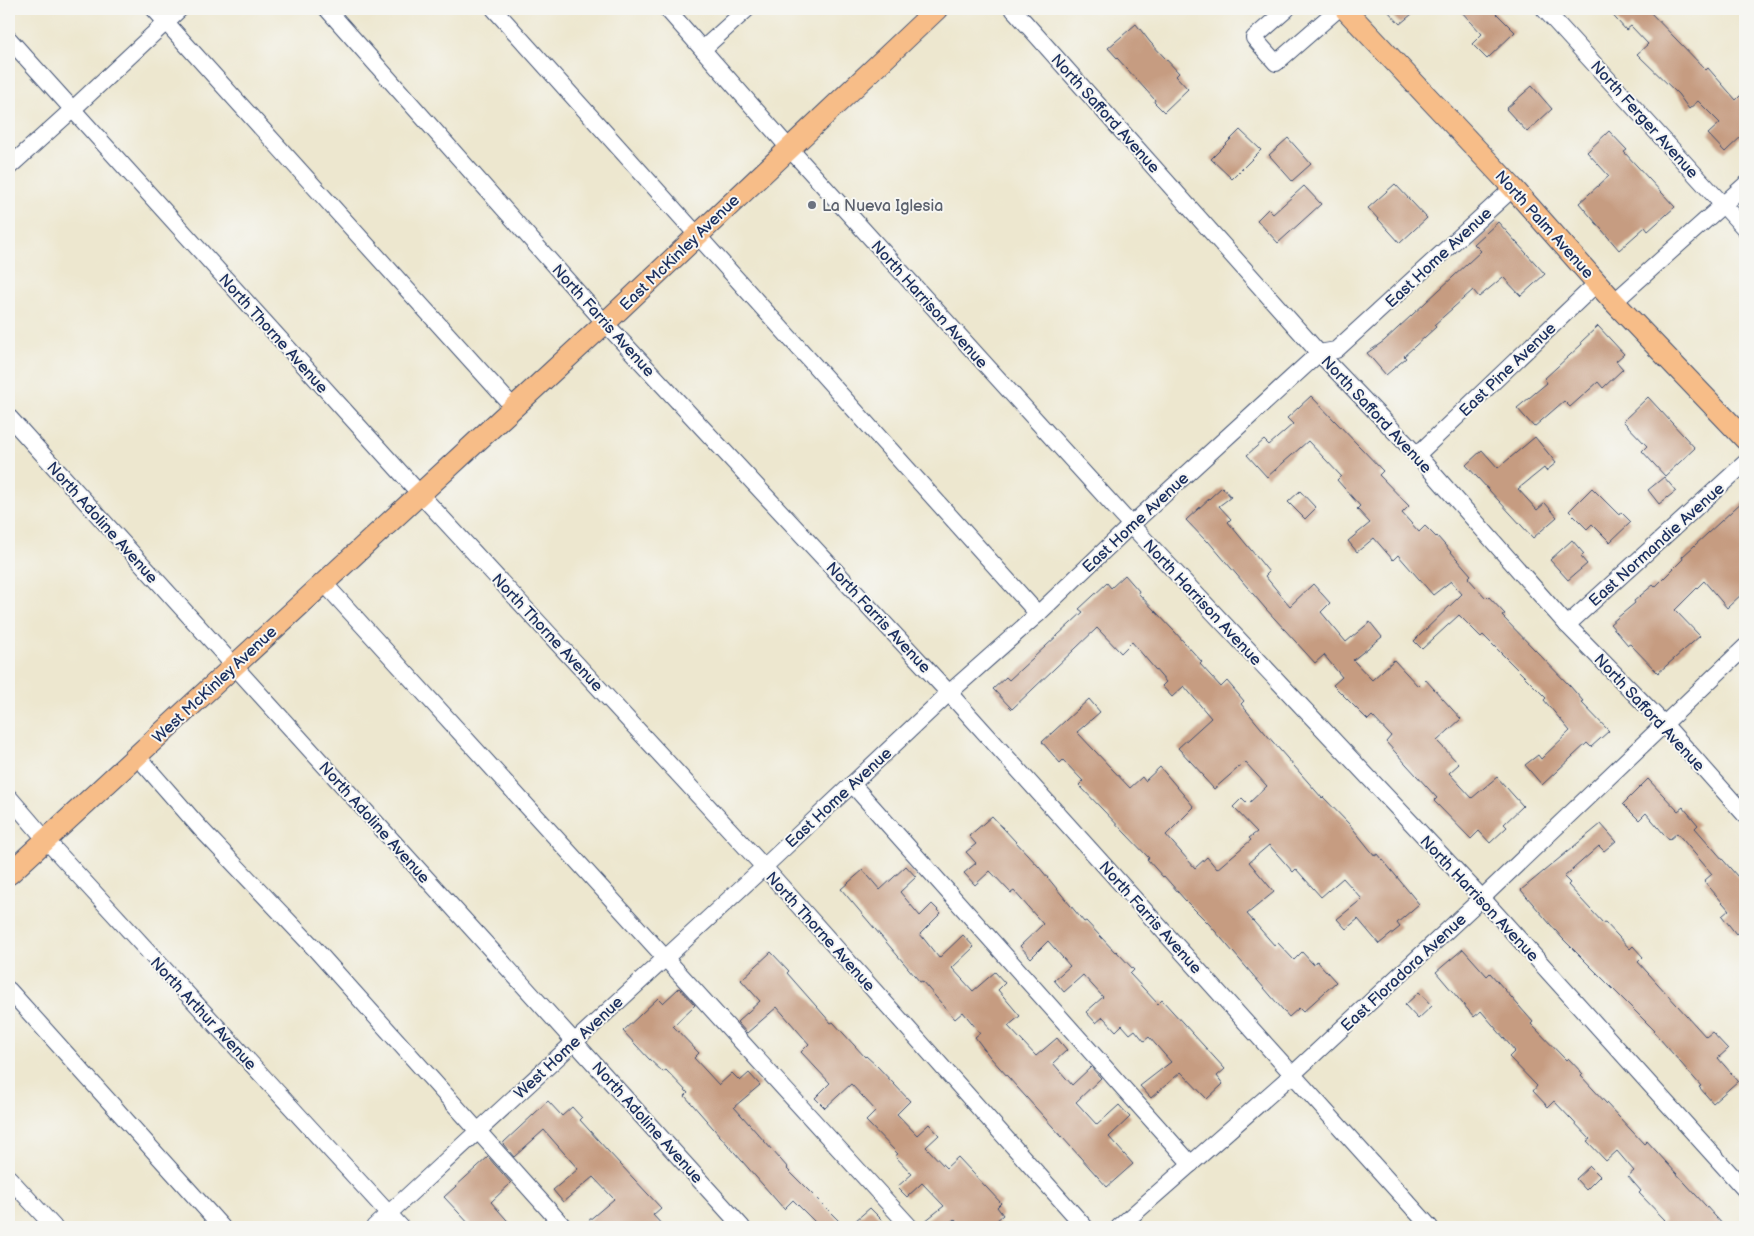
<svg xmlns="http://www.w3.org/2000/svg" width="1754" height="1236" viewBox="0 0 1754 1236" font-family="'Balsamiq Sans',sans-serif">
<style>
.building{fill:#c69c81}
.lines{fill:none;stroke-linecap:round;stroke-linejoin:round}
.minor-casing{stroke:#3a4b6f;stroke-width:18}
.major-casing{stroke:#3a4b6f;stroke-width:23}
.minor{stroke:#fff;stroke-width:16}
.major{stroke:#f7bd88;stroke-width:21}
.worship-dot{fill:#6b7280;stroke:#f6f6f2;stroke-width:2}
.labels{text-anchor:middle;stroke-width:4;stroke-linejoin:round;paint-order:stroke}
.street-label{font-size:16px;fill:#1b2f5e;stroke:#f6f6f2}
.worship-label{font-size:16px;fill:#5b616d;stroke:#f6f6f2;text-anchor:start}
</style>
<rect width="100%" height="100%" fill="#f6f6f2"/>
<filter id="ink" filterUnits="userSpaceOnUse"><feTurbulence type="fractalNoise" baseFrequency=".02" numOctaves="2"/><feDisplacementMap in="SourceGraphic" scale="10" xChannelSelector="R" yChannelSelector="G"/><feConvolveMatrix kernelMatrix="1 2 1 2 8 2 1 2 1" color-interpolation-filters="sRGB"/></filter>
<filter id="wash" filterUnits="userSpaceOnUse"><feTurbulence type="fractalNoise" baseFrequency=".0096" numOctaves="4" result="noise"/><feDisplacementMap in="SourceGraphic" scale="20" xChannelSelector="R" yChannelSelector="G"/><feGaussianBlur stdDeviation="1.12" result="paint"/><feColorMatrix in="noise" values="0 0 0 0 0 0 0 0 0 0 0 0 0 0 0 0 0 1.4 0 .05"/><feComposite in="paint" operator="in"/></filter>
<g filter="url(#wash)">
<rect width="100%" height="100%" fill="#ede7cf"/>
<g id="blocks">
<g class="building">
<path d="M1386 9H1418L1400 24Z"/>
<path d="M1459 9H1492L1515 32 1487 59 1472 44 1482 34Z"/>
<path d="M1607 9H1647L1706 70 1708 68 1736 100 1745 91V133L1725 152 1708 134 1720 123 1698 101 1689 109 1678 94 1637 54 1648 44 1631 26 1626 30Z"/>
<path d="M1136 24 1150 42 1179 73 1176 76 1188 89 1164 112 1154 102 1155 100 1108 48Z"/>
<path d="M1532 86 1552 109 1527 132 1506 109Z"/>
<path d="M1240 130 1261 150 1232 179 1211 159Z"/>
<path d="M1609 131 1627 150 1624 152 1675 207 1648 231 1645 227 1619 250 1579 203 1609 176 1587 152Z"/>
<path d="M1288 138 1311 164 1292 181 1269 155Z"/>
<path d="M1395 184 1427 218 1400 243 1368 208Z"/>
<path d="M1304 186 1321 204 1278 243 1257 220 1268 209 1273 214Z"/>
<path d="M1498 222 1545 274 1521 296 1503 277 1479 297 1473 290 1434 325 1436 327 1404 356 1406 358 1386 375 1367 353 1384 341 1481 251 1474 244Z"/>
<path d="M1598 326 1624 354 1616 361 1623 369 1603 388 1598 382 1570 407 1564 401 1534 427 1517 408 1547 383 1544 379 1582 344 1581 342Z"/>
<path d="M1311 396 1383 471 1379 475 1409 506 1402 513 1419 532 1425 526 1436 537 1437 536 1471 575 1468 578 1486 598 1488 596 1505 614 1502 616 1570 686 1583 701 1581 702 1609 731 1591 747 1587 743 1542 785 1525 765 1538 755 1541 759 1570 731 1544 700 1546 698 1483 635 1481 637 1459 615 1422 649 1414 641 1462 594 1451 581 1433 595 1398 555 1393 560 1374 538 1357 552 1348 541 1370 523 1357 509 1360 506 1337 480 1341 476 1308 441 1267 477 1247 455 1264 440 1269 445 1293 424 1287 418Z"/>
<path d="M1648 397 1695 448 1665 476 1642 451 1647 446 1623 421Z"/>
<path d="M1535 437 1556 463 1546 471 1544 468 1518 489 1537 510 1545 503 1557 517 1533 538 1466 465 1482 450 1498 468Z"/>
<path d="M1664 477 1676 491 1659 504 1648 490Z"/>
<path d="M1222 487 1231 497 1219 506 1231 519 1228 522 1269 572 1265 576 1290 606 1313 584 1330 603 1321 612 1346 642 1370 622 1382 637 1353 660 1372 680 1394 660 1418 686 1425 679 1461 719 1437 741 1459 764 1449 773 1472 798 1497 777 1523 806 1504 824 1507 827 1490 843 1479 831 1471 839 1434 801 1437 798 1386 742 1391 736 1372 716 1368 720 1333 685 1342 677 1324 655 1315 663 1265 608 1208 541 1207 542 1186 520Z"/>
<path d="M1592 488 1619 515 1621 512 1631 522 1610 542 1592 524 1587 529 1569 511Z"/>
<path d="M1300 491 1316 508 1305 519 1288 502Z"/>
<path d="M1745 499V591L1727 608 1704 581 1675 610 1700 636 1658 673 1630 644 1628 645 1610 624 1635 603 1634 601 1653 585 1655 587 1683 559 1682 557Z"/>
<path d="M1572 540 1584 554 1581 557 1587 564 1568 580 1550 560Z"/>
<path d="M1125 575 1139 591 1138 593 1174 631 1202 662 1200 664 1221 687 1227 681 1244 701 1241 704 1266 734 1322 798 1323 797 1350 825 1375 856 1378 854 1419 904 1397 923 1400 927 1379 944 1358 919 1346 929 1337 919 1362 899 1343 878 1321 897 1296 869 1293 872 1269 845 1249 862 1274 892 1247 914 1275 946 1278 943 1294 960 1302 952 1313 964 1317 961 1336 982 1303 1012 1299 1008 1289 1017 1209 924 1185 900 1164 876 1163 877 1147 859 1149 858 1079 785 1083 781 1063 760 1060 763 1042 742 1089 699 1100 712 1077 732 1130 788 1142 777 1145 781 1160 767 1194 807 1166 835 1195 868 1207 857 1217 869 1251 840 1249 838 1257 832 1233 807 1242 798 1248 804 1267 786 1245 762 1214 789 1203 777 1204 776 1178 748 1211 718 1184 686 1172 697 1162 686 1166 682 1132 642 1121 653 1097 628 1012 709 993 689 1006 677 1009 680 1083 612 1079 609 1107 583 1111 588Z"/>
<path d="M1648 779 1678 811 1683 807 1698 825 1695 828 1745 885V926L1736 934 1722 916 1729 910 1704 881 1712 874 1677 833 1669 840 1646 813 1639 820 1623 804Z"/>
<path d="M992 816 1039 867 1084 922 1086 921 1115 952 1116 951 1134 970 1130 974 1158 1004 1162 1000 1225 1069 1217 1076 1223 1084 1207 1099 1181 1072 1151 1098 1140 1086 1171 1062 1149 1037 1144 1041 1135 1030 1130 1034 1122 1025 1116 1031 1103 1017 1096 1023 1086 1012 1103 997 1083 975 1064 992 1054 980 1070 966 1048 941 1031 958 1020 946 1043 924 1014 891 1011 893 990 871 975 885 964 873 976 863 966 852 976 844 969 836Z"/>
<path d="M1601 824 1616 841 1604 851 1599 846 1564 877 1570 883 1568 885 1603 923 1605 922 1630 949 1633 946 1643 957 1638 962 1706 1037 1712 1032 1728 1049 1718 1058 1738 1081 1713 1103 1699 1087 1701 1086 1653 1031 1654 1030 1562 938 1521 890Z"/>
<path d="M906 866 916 877 900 892 920 916 932 904 941 913 920 934 939 958 963 935 974 947 952 968 973 991 995 972 1005 983 998 990 1020 1016 1008 1026 1036 1056 1057 1038 1067 1050 1053 1063 1072 1085 1091 1067 1101 1078 1076 1102 1097 1125 1119 1105 1130 1117 1109 1137 1133 1164 1107 1187 990 1057 975 1037 980 1033 963 1012 955 1019 922 981 920 982 841 889 863 870 880 890Z"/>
<path d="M1463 949 1487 976 1490 973 1533 1022 1531 1024 1566 1060 1568 1058 1583 1074 1581 1076 1644 1144 1647 1141 1725 1227H1657L1665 1220 1639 1193 1641 1191 1628 1176 1634 1171 1617 1151 1606 1161 1587 1141 1590 1139 1554 1101 1548 1107 1533 1091 1537 1086 1509 1057 1515 1051 1481 1011 1474 1017 1436 972Z"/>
<path d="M771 952 789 971 787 973 831 1023 833 1022 865 1057 866 1056 877 1066 910 1101 897 1114 917 1135 929 1124 939 1135 926 1147 946 1168 958 1157 1001 1203 997 1207 1003 1215 996 1221 1002 1227H961L954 1219 945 1227H920V1225L944 1206 922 1183 907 1197 897 1187 912 1174 895 1156 898 1154 866 1121 876 1111 851 1084 825 1108 815 1098 830 1083 801 1052 809 1044 777 1007 747 1033 737 1022 760 1001 741 980Z"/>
<path d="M679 988 695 1005 673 1026 699 1053 694 1058 719 1085 732 1073 740 1081 749 1073 760 1085 734 1107 788 1168 787 1169 845 1227H814L817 1224 793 1200 784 1209 685 1096 688 1093 666 1070 663 1072 649 1059 623 1031 658 998 663 1003Z"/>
<path d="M1419 992 1432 1006 1418 1019 1405 1005Z"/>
<path d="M548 1101 562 1116 572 1107 582 1118 580 1120 608 1151 661 1208 653 1215 664 1227H581L614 1199 593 1177 563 1202 553 1190 578 1169 544 1130 514 1157 503 1144 504 1142Z"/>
<path d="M488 1157 511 1183 491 1202 513 1227H472L444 1197Z"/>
<path d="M1590 1166 1600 1176 1586 1190 1576 1179Z"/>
<path d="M870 1208 883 1221 876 1227H848Z"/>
</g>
</g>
</g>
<g filter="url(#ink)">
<use href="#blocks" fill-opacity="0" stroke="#3a4b6f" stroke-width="1"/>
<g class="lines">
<defs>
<g id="minor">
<path d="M154 9 514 408"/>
<path d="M327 9 605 323 949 693 1430 1227"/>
<path d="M494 9 1038 614"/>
<path d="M667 9 789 148 1131 525 1482 898 1745 1190"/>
<path d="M1013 9 1319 353 1417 455 1567 625 1665 725 1745 815"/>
<path d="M1287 9 1254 38 1276 63 1338 9"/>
<path d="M1544 9 1745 229"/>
<path d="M9 39 420 494 764 867 1085 1227"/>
<path d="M703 49 747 9"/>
<path d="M9 167 72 110 180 9"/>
<path d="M1614 302 1745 185"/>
<path d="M9 417C252 688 499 956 742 1227"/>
<path d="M1417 455 1598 282"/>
<path d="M324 583 910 1227"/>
<path d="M1567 625 1745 463"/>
<path d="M137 756 201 829 315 949 564 1227"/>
<path d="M852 784 1191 1164"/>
<path d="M9 797 46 840 401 1227"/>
<path d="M9 990 222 1227"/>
<path d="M9 1178 54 1227"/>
<path d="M374 1227 764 867 949 693 1038 614 1131 525 1319 353 1336 350 1513 188"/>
<path d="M1119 1227 1293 1074 1482 898 1745 647"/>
</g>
<g id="major">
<path d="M1345 9 1513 188 1614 302 1745 439"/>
<path d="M9 874 605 323 937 9"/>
</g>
</defs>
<use href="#minor" class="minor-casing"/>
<use href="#major" class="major-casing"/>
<use href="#minor" class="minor"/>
<use href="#major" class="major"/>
</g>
</g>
<circle class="worship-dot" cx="812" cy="205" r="5"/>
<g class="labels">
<g class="street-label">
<text transform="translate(1106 113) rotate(48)" y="6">North Safford Avenue</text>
<text transform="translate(1645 119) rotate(48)" y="6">North Ferger Avenue</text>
<text transform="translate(1545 224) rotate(48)" y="6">North Palm Avenue</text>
<text transform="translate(679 252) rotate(-44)" y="6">East McKinley Avenue</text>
<text transform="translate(1438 257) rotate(-43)" y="6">East Home Avenue</text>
<text transform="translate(930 304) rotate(48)" y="6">North Harrison Avenue</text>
<text transform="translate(604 320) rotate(48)" y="6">North Farris Avenue</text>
<text transform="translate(274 333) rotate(48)" y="6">North Thorne Avenue</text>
<text transform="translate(1507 369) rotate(-44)" y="6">East Pine Avenue</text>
<text transform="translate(1377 414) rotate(47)" y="6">North Safford Avenue</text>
<text transform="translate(103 522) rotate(48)" y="6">North Adoline Avenue</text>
<text transform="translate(1135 522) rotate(-43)" y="6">East Home Avenue</text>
<text transform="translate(1656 544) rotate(-42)" y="6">East Normandie Avenue</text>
<text transform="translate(1203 602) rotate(47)" y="6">North Harrison Avenue</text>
<text transform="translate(879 617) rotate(47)" y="6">North Farris Avenue</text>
<text transform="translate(548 632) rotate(47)" y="6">North Thorne Avenue</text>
<text transform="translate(214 684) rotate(-43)" y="6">West McKinley Avenue</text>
<text transform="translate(1650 712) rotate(47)" y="6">North Safford Avenue</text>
<text transform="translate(838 797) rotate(-43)" y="6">East Home Avenue</text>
<text transform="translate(375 822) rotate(48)" y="6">North Adoline Avenue</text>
<text transform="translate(1480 898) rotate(47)" y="6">North Harrison Avenue</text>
<text transform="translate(1151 917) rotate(48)" y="6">North Farris Avenue</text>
<text transform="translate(821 931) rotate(48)" y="6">North Thorne Avenue</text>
<text transform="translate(1403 972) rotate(-43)" y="6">East Floradora Avenue</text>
<text transform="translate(204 1013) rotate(47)" y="6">North Arthur Avenue</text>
<text transform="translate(568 1047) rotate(-43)" y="6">West Home Avenue</text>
<text transform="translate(648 1122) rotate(48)" y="6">North Adoline Avenue</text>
</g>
<g class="worship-label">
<text x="822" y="211">La Nueva Iglesia</text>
</g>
</g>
<rect width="1754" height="1236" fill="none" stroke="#f6f6f2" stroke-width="30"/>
</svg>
